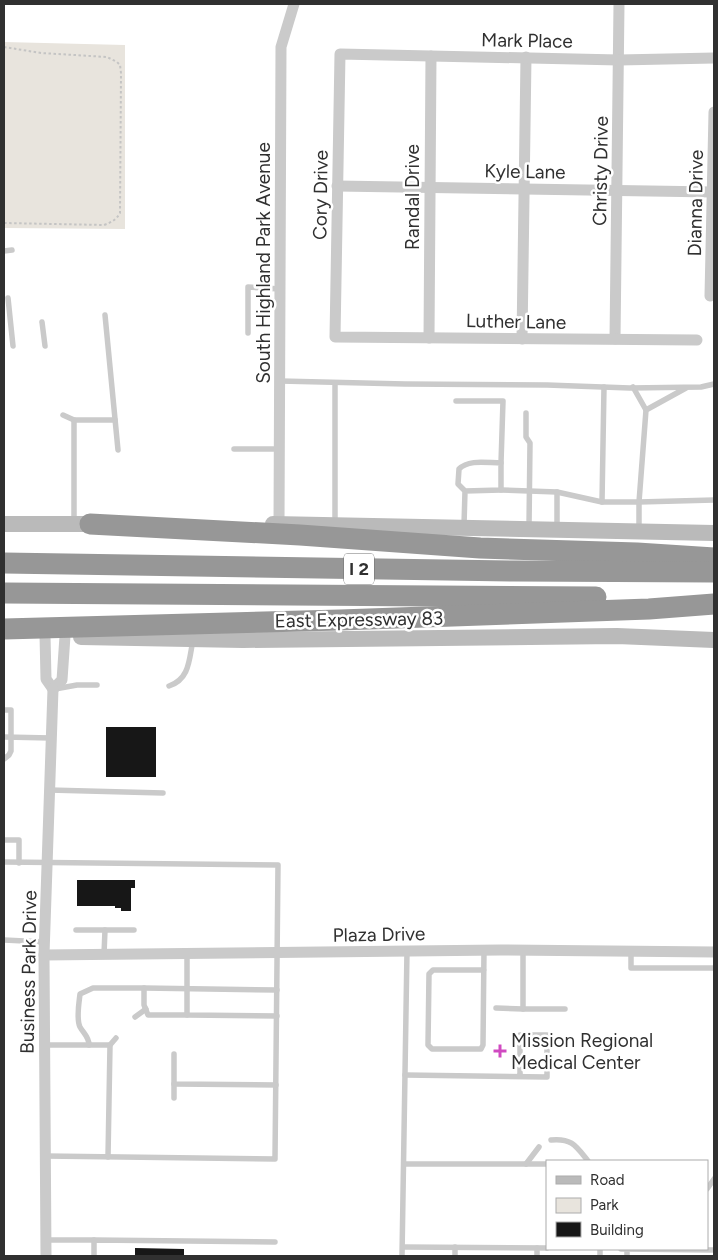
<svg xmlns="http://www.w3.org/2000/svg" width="718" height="1260" viewBox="0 0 718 1260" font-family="Figtree,sans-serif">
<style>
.green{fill:#e8e4dd}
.building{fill:#171717}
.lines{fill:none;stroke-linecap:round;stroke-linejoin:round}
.path{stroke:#c4c4c4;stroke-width:2;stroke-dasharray:2.5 2.5;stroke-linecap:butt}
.service{stroke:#cacaca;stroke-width:5.5}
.minor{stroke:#cacaca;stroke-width:11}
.secondary{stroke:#bababa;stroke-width:16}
.motorway{stroke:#979797;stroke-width:21}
.poi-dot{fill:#d04ac1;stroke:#fff;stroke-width:2}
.labels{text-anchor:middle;stroke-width:5;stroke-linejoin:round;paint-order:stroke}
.shield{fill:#fff;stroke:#6e6e6e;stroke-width:1}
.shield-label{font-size:18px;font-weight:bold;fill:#303030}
.street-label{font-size:19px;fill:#303030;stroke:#fff}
.poi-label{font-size:19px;fill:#303030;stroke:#fff;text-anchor:start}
</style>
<rect width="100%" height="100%" fill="#fff"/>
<path class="green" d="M4 42 125 45V229L4 228Z"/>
<g class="building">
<rect x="106" y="727" width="50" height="50"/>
<path d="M77 880H135V888H131V911H121V908H115V906H77Z"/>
<path d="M135 1248 184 1249V1256H135Z"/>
</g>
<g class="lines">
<path class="path" d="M4 47 41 53 107 57 117 62 120 65 121 73 120 213C116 220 112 222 104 225L4 223"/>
<g class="service">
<path d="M4 251 12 250"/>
<path d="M8 298 13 346"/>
<path d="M105 315 118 450"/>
<path d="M42 322 45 346"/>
<path d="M248 333V287L280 289"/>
<path d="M280 381 405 384 547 385 630 388 701 387 714 384"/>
<path d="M335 383V523"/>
<path d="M604 387 602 502H639V530"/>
<path d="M633 387 646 410"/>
<path d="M686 388 646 410 639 502 714 500"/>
<path d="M456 401H503L501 463"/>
<path d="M526 413V437L530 443 529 527"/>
<path d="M63 415 74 420H115"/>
<path d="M234 449H280"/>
<path d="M501 490 557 492 602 502"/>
<path d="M74 522V420"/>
<path d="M464 525 465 491 501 490V463C487 463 469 459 459 469L458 484 465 491"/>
<path d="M557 527V492"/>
<path d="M169 686C190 679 189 659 193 640"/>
<path d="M55 689 77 685H97"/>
<path d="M4 710H11V751L9 755 4 759"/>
<path d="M4 737 51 738"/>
<path d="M49 790 163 793"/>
<path d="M4 840H19V863"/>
<path d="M4 862 278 865 275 1159 45 1156"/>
<path d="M76 930H105"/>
<path d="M4 940 45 942"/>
<path d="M523 950V1009H565"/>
<path d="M631 951V968H714"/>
<path d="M187 953V1015L277 1016"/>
<path d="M104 954 105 930H134"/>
<path d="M484 970H433L429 974 428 1045 432 1049H481L483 1045 484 950"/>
<path d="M144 988 277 990"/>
<path d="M496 1008 523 1009"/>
<path d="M135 1017 146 1009"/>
<path d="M45 1045H110L116 1038"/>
<path d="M89 1045C89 1037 84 1034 80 1027 76 1019 79 1003 80 994L93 988H144V1005L148 1015H187"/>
<path d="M174 1054V1084L276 1085"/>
<path d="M405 1075 547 1077V1035H520V1076"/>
<path d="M174 1098V1084"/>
<path d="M551 1140C572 1138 576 1146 588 1161"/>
<path d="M108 1157 110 1045"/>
<path d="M404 1164H547"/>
<path d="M526 1164 539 1147"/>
<path d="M707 1189 714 1179"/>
<path d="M45 1240H94"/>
<path d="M403 1247 547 1248"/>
<path d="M600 1249V1256"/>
<path d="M621 1249 714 1250"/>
<path d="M94 1256V1240L275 1242"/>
<path d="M402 1256 407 951"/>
<path d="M455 1256V1247"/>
<path d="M537 1256V1248"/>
<path d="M627 1256V1249"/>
</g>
<g class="minor">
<path d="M337 186 713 192"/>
<path d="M710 296 714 112"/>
<path d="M429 338 431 56"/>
<path d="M522 339 526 57"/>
<path d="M615 339 619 4"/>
<path d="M697 340 335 337 340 54 619 60 714 58"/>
<path d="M279 524 281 47 294 4"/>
<path d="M45 635 46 679 53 689 62 680 65 636"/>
<path d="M44 955 500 950 714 952"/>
<path d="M46 1256 44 955 53 689"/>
</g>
<g class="secondary">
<path d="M4 524H101"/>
<path d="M273 524 714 533"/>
<path d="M81 637 243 640 617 636 714 640"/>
</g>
<g class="motorway">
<path d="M90 524 300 535 480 548 637 553 714 558"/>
<path d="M4 563 515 571 714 572"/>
<path d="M4 593 596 597"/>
<path d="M4 629 340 620 649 609 714 604"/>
</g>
</g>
<path class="poi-dot" d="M497.5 1043.5h5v5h5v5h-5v5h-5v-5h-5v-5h5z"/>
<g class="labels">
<rect class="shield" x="344" y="553.5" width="30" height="31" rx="4"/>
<g class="shield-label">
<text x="359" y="575">I 2</text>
</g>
<g class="street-label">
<text transform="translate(527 40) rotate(1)" y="7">Mark Place</text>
<text transform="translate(525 171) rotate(1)" y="7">Kyle Lane</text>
<text transform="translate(600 171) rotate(-89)" y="7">Christy Drive</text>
<text transform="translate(320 195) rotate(-89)" y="7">Cory Drive</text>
<text transform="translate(412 197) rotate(-90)" y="7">Randal Drive</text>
<text transform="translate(695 203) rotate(-89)" y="7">Dianna Drive</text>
<text transform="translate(263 263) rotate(-90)" y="7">South Highland Park Avenue</text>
<text transform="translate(516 321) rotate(1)" y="7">Luther Lane</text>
<text transform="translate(359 619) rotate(-1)" y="7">East Expressway 83</text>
<text transform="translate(379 934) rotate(-1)" y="7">Plaza Drive</text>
<text transform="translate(28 972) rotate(-89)" y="7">Business Park Drive</text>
</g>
<g class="poi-label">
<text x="511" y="1047">Mission Regional<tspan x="511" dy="22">Medical Center</tspan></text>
</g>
</g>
<rect width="718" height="1260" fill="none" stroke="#303030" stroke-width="10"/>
<rect x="546" y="1160" width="162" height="90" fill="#ffffff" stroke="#acacac"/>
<rect x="556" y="1176" width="25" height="8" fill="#bababa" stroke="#acacac"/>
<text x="590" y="1185" font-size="15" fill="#303030">Road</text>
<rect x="556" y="1198" width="25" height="15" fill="#e8e4dd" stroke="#acacac"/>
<text x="590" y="1210" font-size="15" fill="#303030">Park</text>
<rect x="556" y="1222" width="25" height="15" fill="#171717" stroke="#acacac"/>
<text x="590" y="1235" font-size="15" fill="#303030">Building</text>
</svg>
